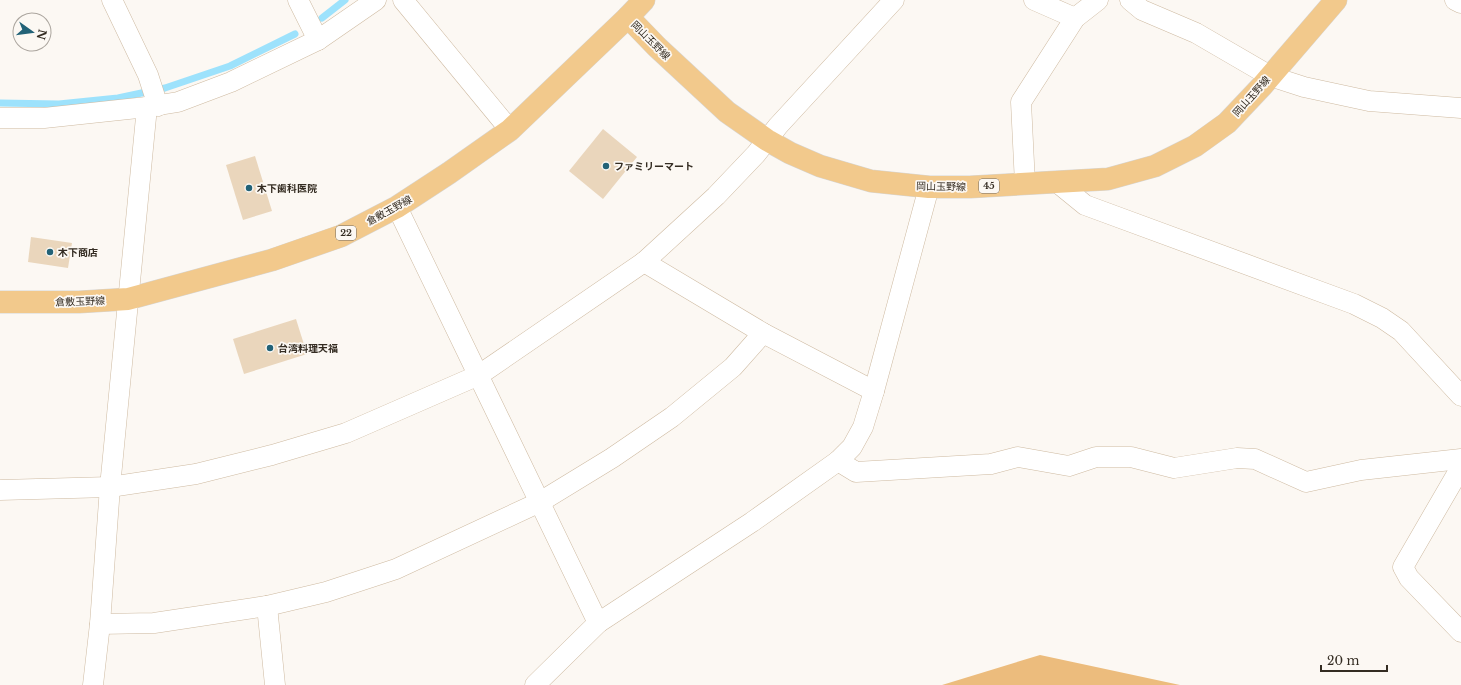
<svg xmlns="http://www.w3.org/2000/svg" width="1461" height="685" viewBox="0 0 1461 685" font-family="'Libre Baskerville','Noto Sans JP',serif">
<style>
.forest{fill:#ecbc7d}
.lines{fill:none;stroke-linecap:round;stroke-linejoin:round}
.stream{stroke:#9de2fc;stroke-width:7}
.building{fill:#ead6bc}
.street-casing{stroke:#cebaa1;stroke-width:21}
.primary-casing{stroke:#d6d5d3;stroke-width:23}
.street{stroke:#fff;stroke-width:20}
.primary{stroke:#f2c98c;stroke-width:22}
.poi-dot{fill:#226277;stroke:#fcf8f3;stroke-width:1.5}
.labels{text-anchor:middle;stroke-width:3.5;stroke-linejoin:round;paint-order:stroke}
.shield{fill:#fcf8f3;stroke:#706961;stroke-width:1}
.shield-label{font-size:9px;font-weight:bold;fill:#342c22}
.street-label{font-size:10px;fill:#342c22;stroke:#fcf8f3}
.poi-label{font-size:10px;font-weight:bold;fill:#342c22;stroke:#fcf8f3;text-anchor:start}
</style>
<rect width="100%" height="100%" fill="#fcf8f3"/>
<path class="forest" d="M1040 655 1180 685H942Z"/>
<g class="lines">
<g class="stream">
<path d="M322 18 345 0"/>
<path d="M0 103 59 104 118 98 165 88 230 66 295 34"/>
</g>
</g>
<g class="building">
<path d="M603 129 637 157 603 199 569 171Z"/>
<path d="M255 156 272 211 243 220 226 165Z"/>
<path d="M31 237 72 243 68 268 28 262Z"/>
<path d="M296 319 307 354 244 374 233 339Z"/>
</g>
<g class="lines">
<defs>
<g id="street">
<path d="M112 0 148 75 158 106"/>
<path d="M298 0 318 40"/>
<path d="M403 0 510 130"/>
<path d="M1034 0 1075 18"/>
<path d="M1130 0 1142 10 1196 33 1270 76 1304 87 1369 101 1461 108"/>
<path d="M1455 0 1461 3"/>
<path d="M0 118H44L147 107 178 102 231 82 318 40 376 0"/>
<path d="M1058 183 1085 205 1354 304 1382 318 1401 331 1461 396"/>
<path d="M1025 184 1021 102 1075 18 1098 0"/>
<path d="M397 207 598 623"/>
<path d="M644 262 763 333 874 391"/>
<path d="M838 461 856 472 991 464 1018 457 1069 466 1096 457H1131L1174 468 1237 458 1255 459 1306 482 1361 470 1461 459"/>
<path d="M1461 467 1403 567 1409 578 1461 632"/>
<path d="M0 490 110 487 196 474 272 455 346 433 479 375 644 262 716 196 756 154 778 126 894 0"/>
<path d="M267 606 275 685"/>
<path d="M100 624 154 623 267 606 326 592 396 569 540 502 612 458 672 417 733 367 763 333"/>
<path d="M93 685 100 624 110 487 147 107"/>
<path d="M535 685 598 623 752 522 838 461 852 447 863 427 874 391 929 187"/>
</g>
<g id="primary">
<path d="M628 17 657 47 727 112 767 140 790 153 820 166 871 181 929 187H970L1108 179 1155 166 1195 146 1227 123 1262 86 1336 0"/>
<path d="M0 302H79L128 299 272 260 341 236 397 207 449 173 510 130 628 17 644 0"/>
</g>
</defs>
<use href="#street" class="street-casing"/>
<use href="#primary" class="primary-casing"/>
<use href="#street" class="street"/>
<use href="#primary" class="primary"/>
</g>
<g class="poi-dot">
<circle cx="606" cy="166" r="4"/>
<circle cx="249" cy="188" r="4"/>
<circle cx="50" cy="252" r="4"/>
<circle cx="270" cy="348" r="4"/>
</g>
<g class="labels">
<g class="shield">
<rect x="979" y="179" width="20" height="14" rx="3"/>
<rect x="336" y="226" width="20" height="14" rx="3"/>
</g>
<g class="shield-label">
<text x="989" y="189">45</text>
<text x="346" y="236">22</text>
</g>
<g class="street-label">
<text transform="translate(651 40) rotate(45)" y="4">岡山玉野線</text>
<text transform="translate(1251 96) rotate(-48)" y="4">岡山玉野線</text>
<text transform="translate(941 186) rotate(1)" y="4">岡山玉野線</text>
<text transform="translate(389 210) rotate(-29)" y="4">倉敷玉野線</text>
<text transform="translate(80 301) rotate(-2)" y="4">倉敷玉野線</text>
</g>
<g class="poi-label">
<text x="614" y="170">ファミリーマート</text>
<text x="257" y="192">木下歯科医院</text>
<text x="58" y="256">木下商店</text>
<text x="278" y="352">台湾料理天福</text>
</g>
</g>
<g transform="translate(32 32) rotate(104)"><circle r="19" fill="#fcf8f3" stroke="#aca69f"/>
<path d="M0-3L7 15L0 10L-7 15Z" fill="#226277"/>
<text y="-6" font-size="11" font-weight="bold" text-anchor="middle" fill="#342c22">N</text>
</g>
<path d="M1321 665v6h66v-6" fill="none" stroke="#342c22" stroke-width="2"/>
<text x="1327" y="665" font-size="12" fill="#342c22" stroke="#fcf8f3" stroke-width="3" paint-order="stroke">20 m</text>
</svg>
